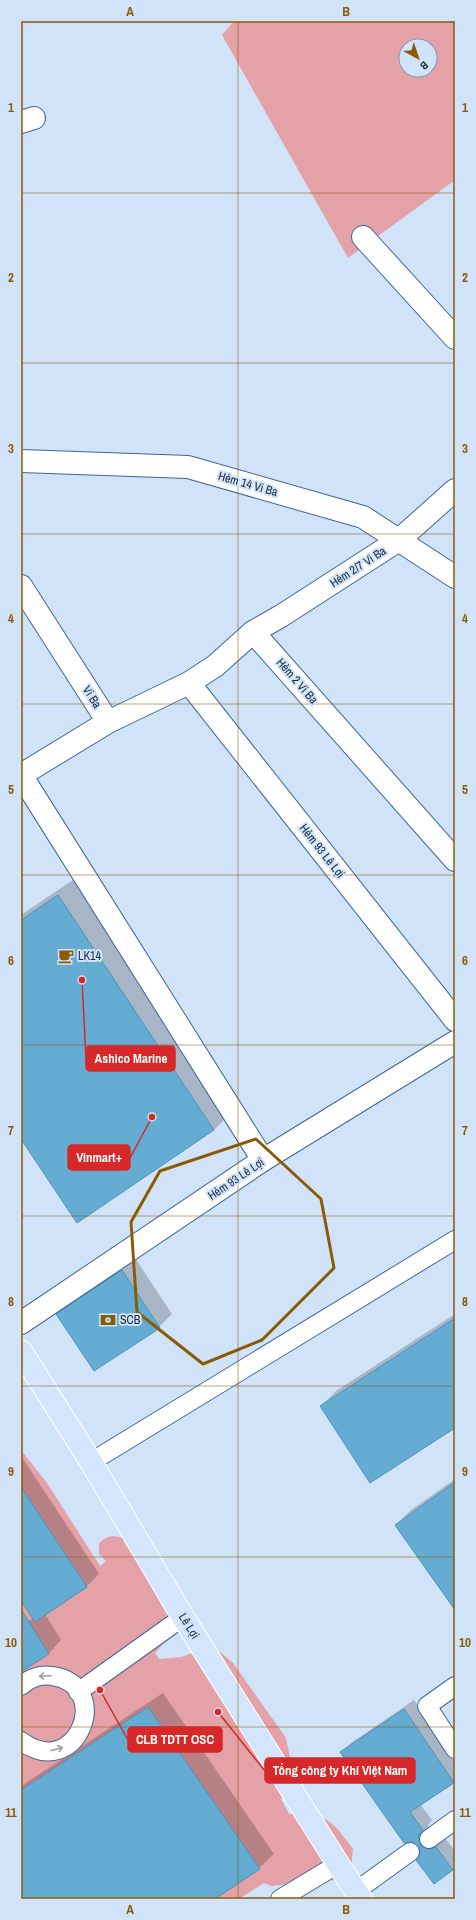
<svg xmlns="http://www.w3.org/2000/svg" width="476" height="1920" viewBox="0 0 476 1920" font-family="'Archivo Narrow',sans-serif">
<style>
.green{fill:#e4a1a7;fill-rule:evenodd}
.shadow{fill:#0003;fill-rule:evenodd}
.building{fill:#64acd2;stroke:#4b93b8}
.lines{fill:none;stroke-linecap:round;stroke-linejoin:round}
.service-casing{stroke:#3d6798;stroke-width:20}
.minor-casing{stroke:#3d6798;stroke-width:24}
.primary-casing{stroke:#fff;stroke-width:24}
.service{stroke:#fff;stroke-width:18}
.minor{stroke:#fff;stroke-width:22}
.primary{stroke:#d3e6fe;stroke-width:22}
.oneway{stroke:#979fa8}
.marked{fill:none;stroke:#8b5b03;stroke-width:3;stroke-linejoin:round}
.grid{fill:none;stroke:#8b5b03;stroke-width:1;stroke-opacity:0.55}
.labels{text-anchor:middle;stroke-width:4;stroke-linejoin:round;paint-order:stroke}
.street-label{font-size:12px;fill:#17293e;stroke:#d1e3f9}
.poi-label{font-size:12px;fill:#17293e;stroke:#d1e3f9;text-anchor:start}
.leader{fill:none;stroke:#d62828;stroke-width:1.5}
.callout-dot{fill:#d62828;stroke:#d1e3f9;stroke-width:1.5}
.callout{fill:#d62828;stroke:#d62828;stroke-width:1.5}
.callout-label{font-size:13px;text-anchor:middle;font-weight:bold;fill:#fff}
.neatline{fill:none;stroke:#8b5b03;stroke-width:1.5}
.grid-label{font-size:13px;text-anchor:middle;font-weight:bold;fill:#8b5b03}
</style>
<rect width="100%" height="100%" fill="#d1e3f9"/>
<g class="green">
<path d="M234 21H455V180L348 258 222 35ZM406 46H430V70H406Z"/>
<path d="M21 1450 47 1483 100 1566 106 1561 99 1554V1543C108 1535 113 1535 124 1538L171 1622 173 1633 155 1653 159 1659 181 1657 213 1646 233 1663 286 1738 291 1763 299 1781 281 1799 289 1814C329 1816 329 1817 353 1849L351 1868 337 1880 271 1886 264 1883 239 1899H215L135 1716 21 1790V1672L49 1654 30 1624 21 1629V1601L35 1621 87 1587 21 1487Z"/>
</g>
<g class="shadow">
<path d="M76 878 232 1112 214 1130 21 1137V915Z"/>
<path d="M135 1258 172 1314 159 1327 58 1314 70 1302Z"/>
<path d="M455 1314V1427L321 1406 336 1391Z"/>
<path d="M21 1456 99 1574 87 1586 45 1614 61 1640 49 1653 21 1671V1626L33 1618 21 1599Z"/>
<path d="M455 1479V1608L396 1525 411 1510Z"/>
<path d="M163 1693 274 1854 259 1868 213 1899H21V1787L27 1782Z"/>
<path d="M414 1700 455 1762V1780L420 1804 432 1820 428 1825V1831L440 1841 445 1838 455 1851V1867L452 1870 421 1856 420 1846 342 1752 351 1743ZM427 1847 435 1851 427 1849Z"/>
</g>
<g class="building">
<path d="M58 895 214 1130 77 1223 21 1139V920Z"/>
<path d="M122 1270 160 1328 94 1371 56 1314Z"/>
<path d="M455 1318V1428L370 1483 320 1406Z"/>
<path d="M455 1482V1610L395 1525Z"/>
<path d="M21 1487 87 1587 35 1622 21 1601Z"/>
<path d="M21 1609 49 1654 21 1672Z"/>
<path d="M148 1707 260 1869 215 1899H21V1790Z"/>
<path d="M404 1709 454 1783 410 1812 423 1830 419 1835V1841L421 1845 430 1849 436 1847 453 1870 434 1884 416 1860 420 1856 419 1846 414 1842 404 1843 340 1752Z"/>
</g>
<g class="lines">
<defs>
<g id="service">
<path d="M91 1462 455 1240"/>
<path d="M21 1686C29 1678 41 1674 52 1676 115 1685 77 1783 21 1741"/>
<path d="M455 1686 427 1706 455 1749"/>
<path d="M78 1692 183 1617"/>
<path d="M429 1839 455 1820"/>
<path d="M356 1891 410 1852"/>
<path d="M280 1899 338 1864"/>
</g>
<g id="minor">
<path d="M21 122 34 118"/>
<path d="M363 237 455 338"/>
<path d="M21 461 188 467 363 517 455 577"/>
<path d="M21 586 108 722"/>
<path d="M253 632 455 860"/>
<path d="M189 683 455 1020"/>
<path d="M21 775 108 722 189 683 215 666 253 632 281 616 399 540 455 490"/>
<path d="M21 775 263 1160"/>
<path d="M21 1323 263 1160 455 1042"/>
</g>
<path id="primary" d="M21 1351 91 1462 183 1617 338 1864 361 1899"/>
</defs>
<use href="#service" class="service-casing"/>
<use href="#minor" class="minor-casing"/>
<use href="#primary" class="primary-casing"/>
<use href="#service" class="service"/>
<use href="#minor" class="minor"/>
<use href="#primary" class="primary"/>
</g>
<defs><path id="oneway-shaft" d="M-6 0H5M1.5-3L5.5 0L1.5 3" fill="none" stroke-width="1.6" stroke-linecap="round" stroke-linejoin="round"/></defs>
<g class="oneway">
<use href="#oneway-shaft" transform="translate(45 1676) rotate(177)"/>
<use href="#oneway-shaft" transform="translate(57 1749) rotate(-15)"/>
</g>
<path class="marked" d="M256 1139 321 1199 334 1268 262 1340 203 1364 137 1312 131 1222 160 1171Z"/>
<path class="grid" d="M238 21V1899M21 193H455M21 363H455M21 534H455M21 704H455M21 875H455M21 1045H455M21 1216H455M21 1386H455M21 1557H455M21 1727H455"/>
<defs>
<symbol id="cafe-bare" viewBox="-9 -9 18 18"><path d="M-5.5-4.5H6V0H3Q3 3.5 0 3.5H-2.5Q-5.5 3.5-5.5 0ZM3-3.2v2h1.7v-2ZM-6 4.5H4V6H-6Z" fill="#8b5b03" stroke="#d1e3f9" stroke-width="2.5" paint-order="stroke"/></symbol>
<symbol id="bank-bare" viewBox="-9 -9 18 18"><path d="M-6-4H6V4H-6ZM0-2.3a2.3 2.3 0 1 0 0 4.6a2.3 2.3 0 1 0 0-4.6Z" fill="#8b5b03" stroke="#d1e3f9" stroke-width="2.5" paint-order="stroke"/></symbol>
</defs>
<g fill-rule="evenodd">
<use href="#cafe-bare" x="55" y="945" width="22" height="22"/>
<use href="#bank-bare" x="97" y="1309" width="22" height="22"/>
</g>
<g class="labels">
<g class="street-label">
<text transform="translate(248 484) rotate(16)" y="4">Hẻm 14 Vi Ba</text>
<text transform="translate(358 567) rotate(-33)" y="4">Hẻm 2/7 Vi Ba</text>
<text transform="translate(297 681) rotate(49)" y="4">Hẻm 2 Vi Ba</text>
<text transform="translate(92 697) rotate(58)" y="4">Vi Ba</text>
<text transform="translate(322 851) rotate(52)" y="4">Hẻm 93 Lê Lợi</text>
<text transform="translate(236 1179) rotate(-34)" y="4">Hẻm 93 Lê Lợi</text>
<text transform="translate(189 1626) rotate(58)" y="4">Lê Lợi</text>
</g>
<g class="poi-label">
<text x="78" y="960">LK14</text>
<text x="120" y="1324">SCB</text>
</g>
</g>
<path class="leader" d="M82 980L86 1059M152 1117L130 1158M100 1690L128 1740M218 1712L265 1771"/>
<g class="callout-dot">
<circle cx="82" cy="980" r="4"/>
<circle cx="152" cy="1117" r="4"/>
<circle cx="100" cy="1690" r="4"/>
<circle cx="218" cy="1712" r="4"/>
</g>
<g class="callout">
<rect x="86" y="1046" width="89" height="25" rx="4"/>
<rect x="68" y="1145" width="62" height="25" rx="4"/>
<rect x="128" y="1727" width="94" height="25" rx="4"/>
<rect x="265" y="1758" width="150" height="25" rx="4"/>
</g>
<g class="callout-label">
<text x="131" y="1063">Ashico Marine</text>
<text x="99" y="1162">Vinmart+</text>
<text x="175" y="1744">CLB TDTT OSC</text>
<text x="340" y="1775">Tổng công ty Khí Việt Nam</text>
</g>
<rect width="476" height="1920" fill="none" stroke="#d1e3f9" stroke-width="44"/>
<g transform="translate(418 58) rotate(140)"><circle r="19" fill="#d1e3f9" stroke="#8799ae"/>
<path d="M0-3L7 15L0 10L-7 15Z" fill="#8b5b03"/>
<text y="-6" font-size="11" font-weight="bold" text-anchor="middle" fill="#17293e">B</text>
</g>
<rect x="22" y="22" width="432" height="1876" class="neatline"/>
<g class="grid-label">
<text x="130" y="16">A</text>
<text x="346" y="16">B</text>
<text x="11" y="112">1</text>
<text x="465" y="112">1</text>
<text x="11" y="282">2</text>
<text x="465" y="282">2</text>
<text x="11" y="453">3</text>
<text x="465" y="453">3</text>
<text x="11" y="623">4</text>
<text x="465" y="623">4</text>
<text x="11" y="794">5</text>
<text x="465" y="794">5</text>
<text x="11" y="965">6</text>
<text x="465" y="965">6</text>
<text x="11" y="1135">7</text>
<text x="465" y="1135">7</text>
<text x="11" y="1306">8</text>
<text x="465" y="1306">8</text>
<text x="11" y="1476">9</text>
<text x="465" y="1476">9</text>
<text x="11" y="1647">10</text>
<text x="465" y="1647">10</text>
<text x="11" y="1817">11</text>
<text x="465" y="1817">11</text>
<text x="130" y="1914">A</text>
<text x="346" y="1914">B</text>
</g>
</svg>
